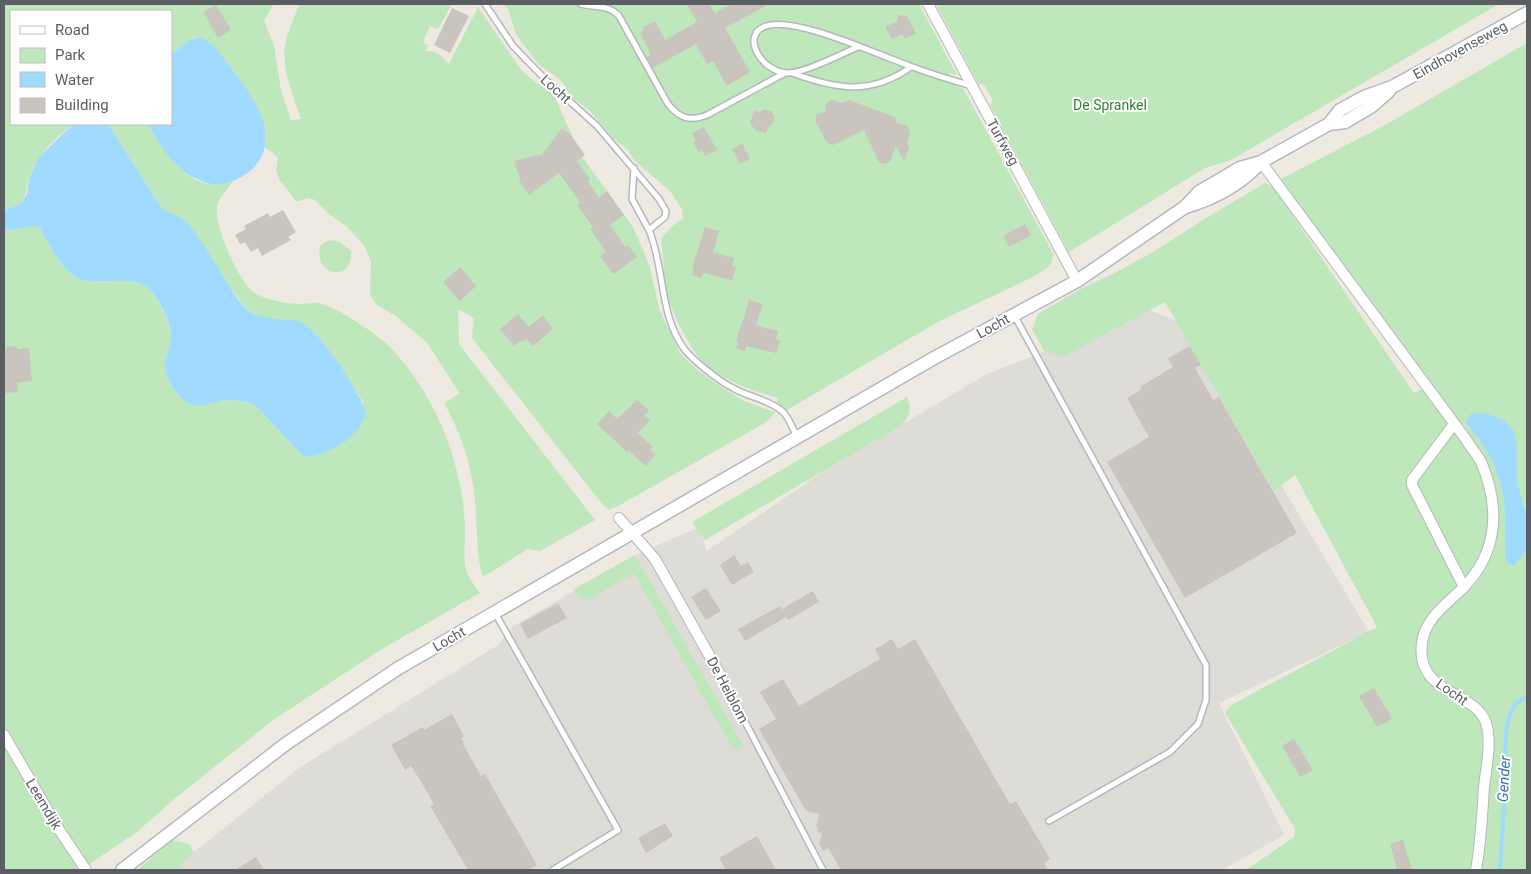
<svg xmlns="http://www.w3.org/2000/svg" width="1531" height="874" viewBox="0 0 1531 874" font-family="Roboto,sans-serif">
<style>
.industrial{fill:#dedcd6}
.green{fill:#bee7bc}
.water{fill:#a0dbff}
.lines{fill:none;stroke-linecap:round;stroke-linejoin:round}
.stream{stroke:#a0dbff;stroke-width:4}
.building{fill:#c9c5be}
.service-casing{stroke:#b4b8bd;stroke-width:8}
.minor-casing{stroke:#b4b8bd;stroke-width:12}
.tertiary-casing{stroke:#b4b8bd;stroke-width:15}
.service{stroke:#fff;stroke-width:5}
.minor{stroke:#fff;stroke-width:10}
.tertiary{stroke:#fff;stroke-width:12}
.labels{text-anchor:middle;stroke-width:4;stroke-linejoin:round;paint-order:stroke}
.street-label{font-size:14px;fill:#5a5e63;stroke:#fff}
.park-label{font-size:14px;fill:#30852f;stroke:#fff}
.water-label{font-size:15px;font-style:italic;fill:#3676ad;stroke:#fff}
</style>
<rect width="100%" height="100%" fill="#eeeae1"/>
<path class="industrial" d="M1149 310 1185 324 1369 632 1219 703 1284 835 1222 870H175L194 852 299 768 498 645 512 627 635 555 699 527 707 551 824 471 985 375Z"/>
<g class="green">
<path d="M4 4H274L264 21 274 45 281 90 291 120 301 119C293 95 280 67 286 41 289 28 295 17 299 4H452L438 29 430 26 423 42 428 45 426 51C437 50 442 56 449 64L478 7 522 71 537 83 553 93 580 154 633 227 649 264 659 308 668 329 680 353 694 367 718 385 744 401 775 412 770 419 763 424 620 505 609 510 603 505 472 338 474 318 458 309 459 344 595 520 540 551 528 549 483 577C475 553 478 525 475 501 472 466 461 433 444 403L459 394V392L427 343 397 317 377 305 372 299 370 292 371 262 364 245 346 226 329 214 315 200 309 198 298 201H296L279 179 276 170 278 158 272 152 265 148 266 138 265 125 245 87 210 43 199 37 190 40 171 54V11H11V124H73C55 138 37 155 29 178 26 188 27 194 21 204L4 210Z"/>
<path d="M503 4H919L957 75 949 73 955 85 963 88 1054 255 1049 267 1033 277 938 322 785 411 776 407 778 398C753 391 725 382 705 364 691 351 673 315 668 297 663 279 664 258 661 239L672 226 683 219 682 209 670 191 635 161 629 151 614 139 589 110 569 95 565 86 558 78 538 64 516 34 508 9Z"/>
<path d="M936 4H1499L1231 160 1205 168 1069 252 990 105 993 101 984 84 979 85Z"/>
<path d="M1527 43V870H1246L1294 837 1295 829 1225 713 1231 705 1377 627 1295 475 1274 491 1165 302 1064 356 1044 351 1032 329 1038 314 1084 287 1113 274 1153 252 1206 218 1265 183 1273 187 1414 393 1432 384 1282 185 1281 179 1385 125Z"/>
<path d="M108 124H148C163 147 184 186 218 185 223 185 228 182 233 181 228 189 219 197 217 207 214 226 240 285 256 294 268 300 287 304 300 304 306 304 314 302 319 303 339 308 375 333 390 347 430 389 455 445 463 502 464 512 465 523 465 532 465 545 463 558 466 570 469 578 475 586 480 593L382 649 276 718 172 801 137 832 88 865 62 828 4 728V231L35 226 39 227C49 243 58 265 74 276 96 289 131 273 148 288 158 297 170 322 171 335 171 344 167 353 165 361 163 374 174 392 185 400 196 409 216 400 229 400 238 400 247 402 255 405L304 457C334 449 340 447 362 424L363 402 336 360 316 334 258 316 246 309 221 274 188 223C180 216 169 215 161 207Z"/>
<path d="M330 240 340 242 351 251C353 278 326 278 320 259 319 256 320 251 319 247L324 243Z"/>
<path d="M907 397C912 410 910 417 900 426L705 540 692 522Z"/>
<path d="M635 555 743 746 734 749 730 744 634 573 587 600C580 599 577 595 574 589Z"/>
<path d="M4 743 81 869 79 870H4Z"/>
<path d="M173 840 189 844 194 852 175 870H137Z"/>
</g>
<g class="water">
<path d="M199 37C214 42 225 60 234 72 245 86 263 111 265 129 269 152 257 171 235 180 230 182 222 185 217 185 205 184 191 177 182 170 167 159 157 139 148 124H171V54L190 40Z"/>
<path d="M73 124H108L161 207C169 215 180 215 188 223 204 243 216 266 230 287 235 295 240 303 246 309 260 321 281 318 297 321 319 326 358 391 366 411 362 437 328 456 304 457L255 405C247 402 238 400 229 400 215 400 198 411 185 401 175 393 163 375 165 361 167 353 171 344 171 335 171 322 158 297 148 288 131 273 95 289 74 276 58 265 49 243 39 227L34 226 4 231V210L21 204 27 194 29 179 39 157Z"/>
<path d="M1485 413 1504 420 1514 431 1517 446V482L1524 507 1527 512V548L1514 566 1506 561C1504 544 1506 527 1505 510 1503 477 1488 447 1465 422L1471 414Z"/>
</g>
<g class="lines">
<path class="stream" d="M1500 870 1506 782C1504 766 1504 718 1514 706 1517 702 1523 699 1527 697"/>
</g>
<g class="building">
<path d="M687 4H709L715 13 731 4H769L725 28 750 72 727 86 713 61 707 64 696 44 653 68 647 57 651 55 640 33 644 30 642 28 655 21 665 40 697 22Z"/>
<path d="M216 5 231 30 218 38 203 12Z"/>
<path d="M452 8 469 16 450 53 434 45Z"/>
<path d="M898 15 907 16 916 33 905 39 902 34 892 39 885 27 897 21Z"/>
<path d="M833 100 842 103 849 100 895 117 897 123 907 126 910 133 907 142 909 148 904 161 896 146 890 162 885 164 879 162 864 130 833 145 827 143 815 120 817 114 825 112 826 103Z"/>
<path d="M764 109 771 111 775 117 772 124 768 127 766 133 755 130 750 123 754 110 759 112Z"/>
<path d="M704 127 717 150 705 156 702 150 699 152 693 142 696 140 692 133Z"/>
<path d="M562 128 570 134 585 155 577 161 590 179 588 181 599 198 607 191 624 215 610 225 625 247 628 245 637 257 613 274 600 256 606 252 590 229 593 227 577 205 580 202 559 173 529 195 519 180 520 179 514 161 543 154V151H545Z"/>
<path d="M742 143 750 159 740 164 732 149Z"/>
<path d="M283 210 296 232 288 237 291 240 262 256 258 248 251 252 245 242 240 244 235 235 246 229 244 226 268 213 270 217Z"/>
<path d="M1025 224 1031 235 1009 247 1003 236Z"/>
<path d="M705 227 719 231 713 252 734 258 732 266 736 267 732 280 703 273 701 278 692 275 694 268H692Z"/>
<path d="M460 267 476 286 460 301 443 282Z"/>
<path d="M749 300 763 304 756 325 778 331 776 339 780 340 776 353 746 346 745 351 736 348 738 341H736L742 321H743Z"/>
<path d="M518 314 529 327 543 315 553 329 533 346 526 339 522 342 520 341 514 346 500 329Z"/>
<path d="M17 346V349L29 348 32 381 17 383 18 392 4 393V351H6V347Z"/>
<path d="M1190 346 1201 365 1195 368 1213 400 1219 397 1297 533 1185 598 1107 462 1149 437 1127 398 1141 390 1140 387 1173 367 1168 358Z"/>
<path d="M637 400 649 410 644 416 650 420 638 433 653 447 650 450 655 455 646 466 628 450 627 452 597 424 609 411 617 419Z"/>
<path d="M734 555 741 566 748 562 754 572 732 585 720 565Z"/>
<path d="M706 588 721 611 706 620 691 597Z"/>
<path d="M813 591 819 602 788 620 782 609Z"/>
<path d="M558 603 567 618 528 639 520 624Z"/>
<path d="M780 606 786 617 745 641 738 629Z"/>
<path d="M892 639 898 649 915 639 1010 804 1016 801 1050 859 1044 863 1048 870H841L828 848 823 851 819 844 822 833 817 832 818 827H816L819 814 806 811 759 729 776 719 760 692 783 679 799 706 880 659 875 649Z"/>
<path d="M1374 688 1392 719 1377 727 1359 696Z"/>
<path d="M452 714 464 736 461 738 464 743 463 744 481 776 485 774 537 865 528 870H468L430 806 434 804 415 772 411 766 405 770 391 745 423 727 424 730Z"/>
<path d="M1294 739 1313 770 1300 777 1282 746Z"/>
<path d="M665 823 673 836 646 853 638 838Z"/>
<path d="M757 836 776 870H726L719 858Z"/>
<path d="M1403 840 1412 870H1397L1390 844Z"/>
<path d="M256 857 264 870H235Z"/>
</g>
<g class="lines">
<defs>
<g id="service">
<path d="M485 4 513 46 544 78 597 126 659 199 666 211 665 217 649 230C665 268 659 316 685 350 694 361 720 382 733 388 748 397 768 399 782 411 789 417 793 429 797 437"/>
<path d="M581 4C595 8 608 4 619 16L668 104C679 118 690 122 707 115L785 73"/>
<path d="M858 47C841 54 805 73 788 73 762 73 739 35 766 26 796 16 878 55 910 66 931 74 951 80 972 86"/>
<path d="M792 73C836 89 870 96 911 67"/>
<path d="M634 168 632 199 649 230"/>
<path d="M1014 315 1206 665V700L1198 724 1170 752 1049 821"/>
<path d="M495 613 618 830 553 870"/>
<path d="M722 678 823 870"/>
</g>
<g id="minor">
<path d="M928 4 1077 281"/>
<path d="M1261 162 1465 438C1470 447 1478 455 1482 464 1500 508 1498 552 1464 587 1448 603 1425 618 1422 643 1415 695 1476 691 1486 723 1492 743 1486 767 1484 787 1482 815 1481 843 1476 870"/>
<path d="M1454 424 1412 480V485L1464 587"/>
<path d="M619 518 655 559 722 678"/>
<path d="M4 735 58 828 86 870"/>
</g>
<g id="tertiary">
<path d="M1329 124 1345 122 1372 106 1389 91"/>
<path d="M1185 207C1213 199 1239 185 1259 164"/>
<path d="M122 870 287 743 397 669 934 358 1077 281 1185 207 1199 192 1240 168 1261 162 1329 124 1340 110 1364 97 1392 87 1527 13"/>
</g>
</defs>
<use href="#service" class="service-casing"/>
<use href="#minor" class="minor-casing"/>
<use href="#tertiary" class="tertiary-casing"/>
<use href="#service" class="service"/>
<use href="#minor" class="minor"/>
<use href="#tertiary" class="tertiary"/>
</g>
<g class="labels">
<g class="street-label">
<text transform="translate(1460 50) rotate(-29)" y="5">Eindhovenseweg</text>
<text transform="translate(556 89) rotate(42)" y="5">Locht</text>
<text transform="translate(1003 142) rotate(61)" y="5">Turfweg</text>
<text transform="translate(993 326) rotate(-29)" y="5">Locht</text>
<text transform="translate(449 639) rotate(-30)" y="5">Locht</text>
<text transform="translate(728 690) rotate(62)" y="5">De Heiblom</text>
<text transform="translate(1452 692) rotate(35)" y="5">Locht</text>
<text transform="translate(44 804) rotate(59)" y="5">Leemdijk</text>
</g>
<g class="park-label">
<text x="1110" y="110">De Sprankel</text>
</g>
<g class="water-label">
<text transform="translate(1504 779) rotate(-87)" y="5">Gender</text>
</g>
</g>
<rect width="1531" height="874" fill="none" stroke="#5a5e63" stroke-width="10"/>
<rect x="10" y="10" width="162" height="115" fill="#ffffff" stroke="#bdbfc1"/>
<rect x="20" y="26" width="25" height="8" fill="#ffffff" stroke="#bdbfc1"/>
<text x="55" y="35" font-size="15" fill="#5a5e63">Road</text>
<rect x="20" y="48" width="25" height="15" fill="#bee7bc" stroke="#bdbfc1"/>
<text x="55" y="60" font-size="15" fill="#5a5e63">Park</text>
<rect x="20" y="72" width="25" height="15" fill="#a0dbff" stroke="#bdbfc1"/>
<text x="55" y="85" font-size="15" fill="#5a5e63">Water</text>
<rect x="20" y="98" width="25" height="15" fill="#c9c5be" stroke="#bdbfc1"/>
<text x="55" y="110" font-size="15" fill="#5a5e63">Building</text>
</svg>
